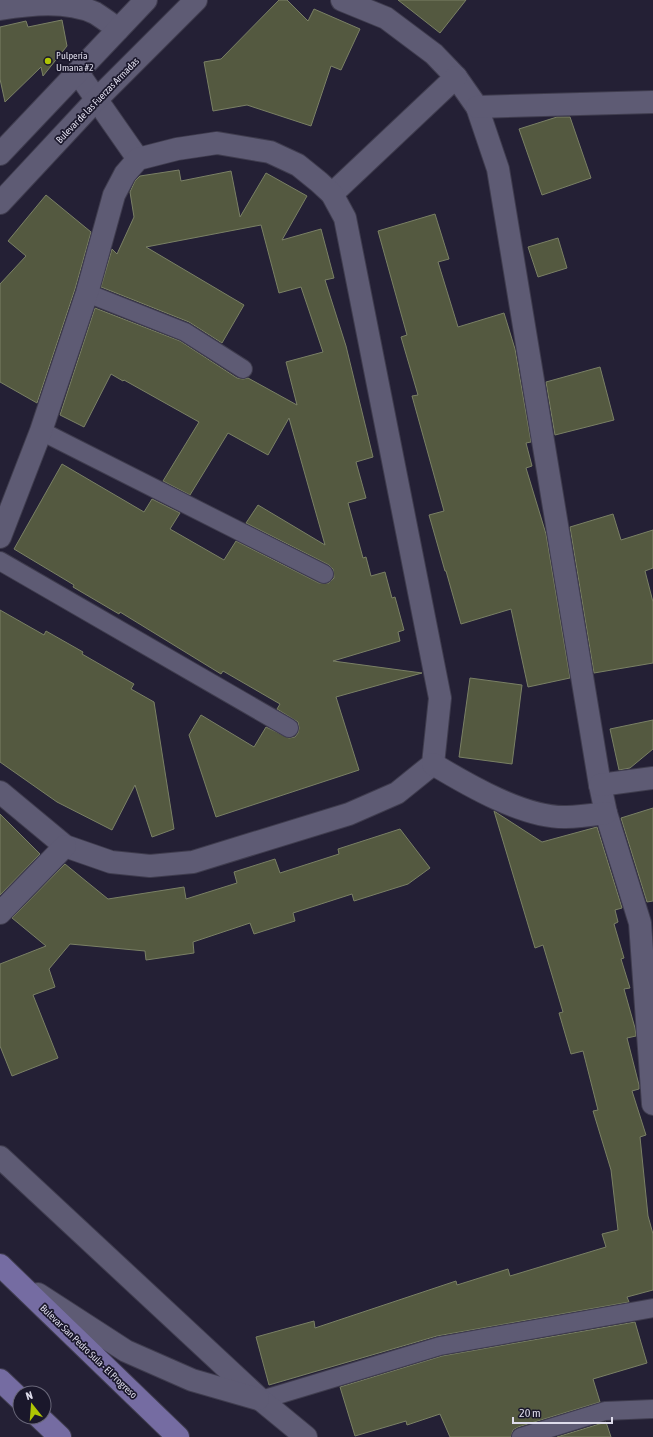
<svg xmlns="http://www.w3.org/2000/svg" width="653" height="1437" viewBox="0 0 653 1437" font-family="'Asap Condensed',sans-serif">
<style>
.building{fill:#545940;stroke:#7a8065}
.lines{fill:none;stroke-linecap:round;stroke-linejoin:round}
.service-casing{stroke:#3f3c4e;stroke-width:20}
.minor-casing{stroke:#3f3c4e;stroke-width:24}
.tertiary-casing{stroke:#3f3c4e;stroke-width:24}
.primary-casing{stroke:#3f3c4e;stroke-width:24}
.service{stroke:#5e5b74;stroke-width:18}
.minor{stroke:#5e5b74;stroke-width:22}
.tertiary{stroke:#5e5b74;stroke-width:22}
.primary{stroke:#756ca2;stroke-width:22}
.poi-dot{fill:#afc504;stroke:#1a172b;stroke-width:1.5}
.labels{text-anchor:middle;stroke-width:3.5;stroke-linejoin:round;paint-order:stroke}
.poi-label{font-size:10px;fill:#dedceb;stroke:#1a172b;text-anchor:start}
.street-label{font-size:10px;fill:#dedceb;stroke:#1a172b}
</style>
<rect width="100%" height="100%" fill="#242035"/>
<g class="building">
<path d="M279 0H287L308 21 314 9 360 29 341 70 331 66 311 126 247 105 213 111 204 62 221 59Z"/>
<path d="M398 0H466L440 33Z"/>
<path d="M62 20 67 46 43 76 41 67 5 102 0 79V27L26 21 28 27Z"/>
<path d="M557 117H570L591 178 542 195 519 129Z"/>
<path d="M179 170 181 181 231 171 240 217 266 173 307 196 282 240 321 229 334 278 325 280 346 346 373 457 356 462 366 498 348 503 363 558 366 557 371 576 385 572 392 598 395 597 404 630 398 632 400 641 333 661 422 673 336 697 359 770 216 817 189 735 201 715 254 747 266 727 289 738 295 737 298 733 299 728 298 722 277 709 280 704 223 671 221 674 120 612 119 614 73 587 74 585 14 549 62 464 144 512 152 499 180 513 170 529 224 560 236 541 319 583H329L334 578 333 569 329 565 246 523 258 505 325 545 289 418 268 455 228 433 190 495 163 481 199 422 124 380 123 381 111 374 84 427 60 415 95 308 180 341 237 378 243 379 248 378 297 405 286 362 323 352 301 287 279 293 261 225 146 247 244 305 222 343 189 322 101 287 112 249 117 254 134 217 130 192 135 181 140 176Z"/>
<path d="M46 195 91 232 75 289 37 403 0 382V284L26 256 8 241Z"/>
<path d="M435 214 449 259 438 262 458 327 504 313 515 349 531 442 526 443 532 466 526 468 546 534 570 678 528 687 511 609 461 624 446 571H445L429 515 444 511 412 396 418 395 401 337 407 335 378 231Z"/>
<path d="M558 238 567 268 538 277 528 247Z"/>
<path d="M600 367 614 420 555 435 546 382Z"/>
<path d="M613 514 621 540 653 530V568L645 571 653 602V663L594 673 570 527Z"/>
<path d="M0 610 44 635 46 631 83 652 82 654 134 684 131 689 154 702 174 829 152 837 135 785 112 830 57 802 0 762Z"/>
<path d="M470 678 522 685 512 764 459 757Z"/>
<path d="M653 720V749L630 768 619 770 610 729Z"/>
<path d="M653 808V901L647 902 621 818Z"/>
<path d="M494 811 542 842 597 827 622 908 615 910 618 922 614 924 624 958 621 959 630 988 624 989 635 1028 636 1036 627 1038 639 1085V1089L632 1091 646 1135 640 1137 648 1216 653 1234V1290L627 1297 629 1302 437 1336 269 1385 256 1337 314 1321 315 1328 456 1281 457 1285 508 1269 510 1276 606 1247 602 1234 618 1230 611 1170 593 1111 598 1110 583 1051 571 1054 559 1013 563 1012 543 945 535 948Z"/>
<path d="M0 814 40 854 0 895Z"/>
<path d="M400 829 430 868 408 884 354 901 352 894 293 913 295 921 254 934 250 923 193 942 194 953 146 960 145 951 70 944 49 969 55 987 33 995 58 1058 12 1076 0 1046V964L46 946 12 918 65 864 108 899 184 887 186 899 237 883 234 872 275 859 280 873 339 854 338 849Z"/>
<path d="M635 1322 647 1363 593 1379 600 1402 518 1427 513 1430 511 1437H450L440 1414 407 1425 406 1421 355 1436 340 1387 442 1356Z"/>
<path d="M606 1422 611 1437H557Z"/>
</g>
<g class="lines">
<defs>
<g id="service">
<path d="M87 293 185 332 243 369"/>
<path d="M41 431 324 574"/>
<path d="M0 561 289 728"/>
<path d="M261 1400 440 1346 653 1308"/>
<path d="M521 1437 605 1411 653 1409"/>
</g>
<g id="minor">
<path d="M342 0 386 18 434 54 456 77 477 107 498 169 600 785 606 813 640 923 653 1104"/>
<path d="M0 9C30 4 67 0 95 13 103 18 111 24 118 29"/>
<path d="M78 73 138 159"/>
<path d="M477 107 653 102"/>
<path d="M332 194 456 77"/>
<path d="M0 537 41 431 87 293 114 195 125 174 138 159 177 149 217 143 270 152 298 165 319 182 332 194 345 218 440 698 433 764 397 793 349 814 193 862 150 866 111 862 65 846 0 792"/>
<path d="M433 764C468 785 524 818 566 817 579 817 592 815 606 813"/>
<path d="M600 785 653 778"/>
<path d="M0 913 65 846"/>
<path d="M0 1157 261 1400 306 1437"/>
<path d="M38 1294 126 1351 192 1380 258 1399"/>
</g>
<g id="tertiary">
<path d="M0 154 146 0"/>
<path d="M0 203 96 100 196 0"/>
</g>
<g id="primary">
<path d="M0 1265 178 1437"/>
<path d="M0 1380 20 1399"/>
<path d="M39 1417 60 1437"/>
</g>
</defs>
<use href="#service" class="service-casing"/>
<use href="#minor" class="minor-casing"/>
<use href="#tertiary" class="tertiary-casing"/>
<use href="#primary" class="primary-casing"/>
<use href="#service" class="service"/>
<use href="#minor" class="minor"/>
<use href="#tertiary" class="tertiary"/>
<use href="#primary" class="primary"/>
</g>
<circle class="poi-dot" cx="48" cy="61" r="4"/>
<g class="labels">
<g class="poi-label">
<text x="56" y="59">Pulpería<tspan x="56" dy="12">Umana #2</tspan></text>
</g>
<g class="street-label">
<text transform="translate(97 100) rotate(-46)" y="4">Bulevar de las Fuerzas Armadas</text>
<text transform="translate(89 1351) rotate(44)" y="4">Bulevar San Pedro Sula - El Progreso</text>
</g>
</g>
<g transform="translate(32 1405) rotate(343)"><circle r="19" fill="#1a172b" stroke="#686678"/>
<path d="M0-3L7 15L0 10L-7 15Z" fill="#afc504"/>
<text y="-6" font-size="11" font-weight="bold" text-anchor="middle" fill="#dedceb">N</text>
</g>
<path d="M513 1417v6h99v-6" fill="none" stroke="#dedceb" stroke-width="2"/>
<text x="519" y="1417" font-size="12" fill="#dedceb" stroke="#1a172b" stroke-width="3" paint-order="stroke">20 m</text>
</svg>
